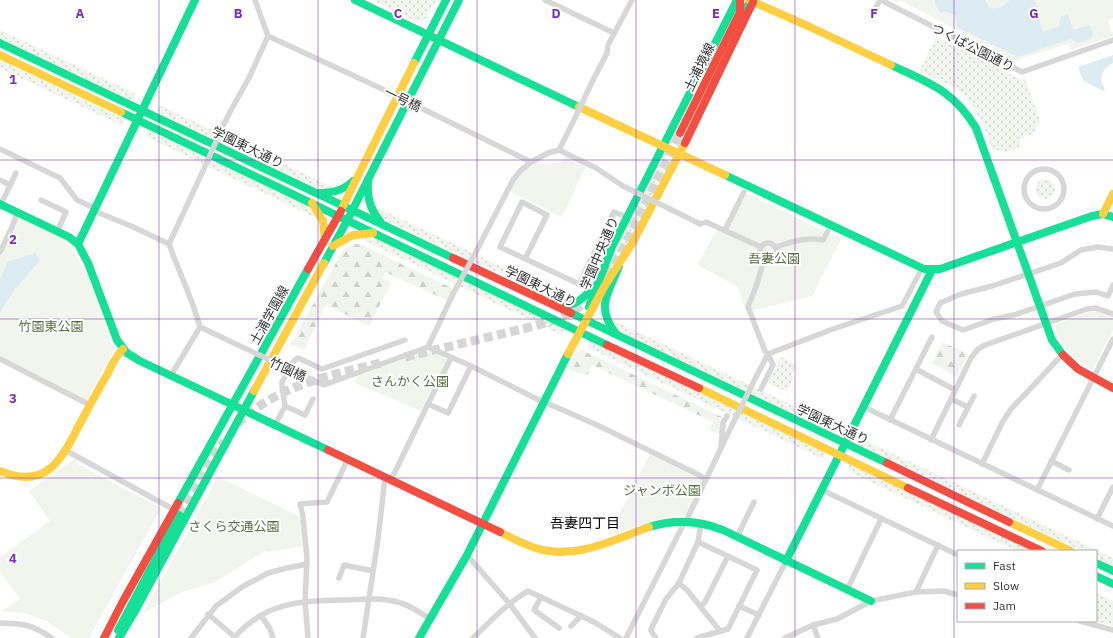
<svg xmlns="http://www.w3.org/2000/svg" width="1113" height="638" viewBox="0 0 1113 638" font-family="'IBM Plex Sans','Noto Sans JP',sans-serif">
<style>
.grass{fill:url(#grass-dots)}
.forest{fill:url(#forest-firs)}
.park{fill:#f1f5ed}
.water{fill:#ddebf3}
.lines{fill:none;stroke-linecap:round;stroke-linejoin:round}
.primary-tunnel{stroke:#d6d6d6;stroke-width:9;stroke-dasharray:9 4.5;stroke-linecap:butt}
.street{stroke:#d7d7d7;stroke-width:5.5}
.fast{stroke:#16e098;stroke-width:8}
.slow{stroke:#ffcf43;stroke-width:8}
.jam{stroke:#f24e42;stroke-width:8}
.street-bridge{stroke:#d7d7d7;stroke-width:5.5}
.grid{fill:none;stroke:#7b2cbf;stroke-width:1;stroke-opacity:0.55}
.labels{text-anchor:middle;stroke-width:4;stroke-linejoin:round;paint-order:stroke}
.street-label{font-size:13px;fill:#333;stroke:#fff}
.park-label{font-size:13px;fill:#56703f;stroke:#fff}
.neighbourhood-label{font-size:14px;fill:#000;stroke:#fff}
.grid-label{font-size:13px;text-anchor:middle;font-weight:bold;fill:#7b2cbf;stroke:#fff;stroke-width:4;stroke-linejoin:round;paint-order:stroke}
</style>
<defs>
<pattern id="grass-dots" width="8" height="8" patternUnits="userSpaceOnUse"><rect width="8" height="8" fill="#f1f5ed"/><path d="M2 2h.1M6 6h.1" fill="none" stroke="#cfd2cc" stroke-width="1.8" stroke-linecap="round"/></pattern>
<pattern id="forest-firs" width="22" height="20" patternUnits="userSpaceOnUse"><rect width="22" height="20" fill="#f1f5ed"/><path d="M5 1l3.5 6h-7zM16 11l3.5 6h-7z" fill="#cfd2cc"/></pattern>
</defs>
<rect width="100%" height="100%" fill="#fff"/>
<g class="grass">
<path d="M372 0H436L426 19 418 22Z"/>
<path d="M0 30 134 93 135 96 133 101 0 38Z"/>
<path d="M936 37 1020 79H1025L1040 120 1033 135C1024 134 1019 139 1019 148L1006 152 996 150 993 151C986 130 977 108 960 92 949 83 932 77 919 72Z"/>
<path d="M0 60 124 119 121 125 0 68Z"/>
<path d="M160 106H161L334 188 325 190 314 186 157 112Z"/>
<path d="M148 130 310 208 318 219 147 137 146 135Z"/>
<path d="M664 161 668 163V167L629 243 598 293 613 255 636 207 652 183 661 164Z"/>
<circle cx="1045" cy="189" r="10"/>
<path d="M371 206 382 210 574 301 563 303 556 300 380 217Z"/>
<path d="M355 236H363L376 239 565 329 562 335Z"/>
<path d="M608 318 836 426 837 429 835 433 626 334 619 331Z"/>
<path d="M590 341 826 453 824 457 821 458 589 348 588 345Z"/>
<path d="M781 357 796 365 792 374 794 376 787 392 768 383Z"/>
<path d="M864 440 1113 558V566L1096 558V551H1082L859 445 861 441Z"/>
<path d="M850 464 1033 551H1017L850 472 848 468Z"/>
<path d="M1096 593 1113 601V626L1096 621Z"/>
</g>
<g class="forest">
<path d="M356 244 362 245 454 289 448 301 385 272 382 278 391 283 369 326 326 305 304 350 291 344 343 250 351 245Z"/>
<path d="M942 342 968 354 957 377 932 363Z"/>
<path d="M582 350 724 418 719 434 710 430 713 422 592 365 587 375 568 370 577 352Z"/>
</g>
<g class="park">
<path d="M891 0H1113V18L1108 21 1111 32H1113V36L1071 50 1068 44 1019 59 1018 61 901 1 896 2Z"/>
<path d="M566 156 586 166 562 217 510 191C518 177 522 169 537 162L539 164 561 163Z"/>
<path d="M747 194 841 239 812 296 747 312 737 286 697 265 717 229 726 233Z"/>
<path d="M17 218 58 237 73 250 87 274 113 349 112 354 86 401 0 357V255L12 234Z"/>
<path d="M1097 311 1104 312 1113 317V330L1092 370C1073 360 1061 345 1053 325L1090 312Z"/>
<path d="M429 350 448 360 432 395 429 394 421 411 355 383 357 376Z"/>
<path d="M650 454 702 480 686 515C657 517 635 527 608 536Z"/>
<path d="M75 459 79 465 161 508 89 638H71L48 622 36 617 24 613 2 611 20 599 0 572V557L50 521 29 491Z"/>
<path d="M218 477 301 517 303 546 268 552 266 550 215 582 180 593 143 613Z"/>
</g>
<g class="water">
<path d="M935 0H985L990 8C999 10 1004 5 1010 0H1034L1038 7 1035 8 1043 32 1060 26 1059 22 1062 16 1068 14 1073 30 1090 25 1093 34 1090 39 1079 43 1071 39 1018 57 957 27 956 16 945 11 941 13 935 4Z"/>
<path d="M1113 55V63C1102 69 1098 78 1105 89L1103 91 1083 80 1078 67Z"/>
<path d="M35 253 40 260 15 289 0 312V280L7 262Z"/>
</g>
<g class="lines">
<g class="primary-tunnel">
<path d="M607 276 621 253 680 133"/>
<path d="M405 357 535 326 557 319 573 311 585 303 595 292"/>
<path d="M237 424C276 386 330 375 381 363"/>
<path d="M179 515 214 455 224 441"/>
</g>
<g class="street">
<path d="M255 0 268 36 378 87"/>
<path d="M545 0 614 33"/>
<path d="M881 0 1022 72 1113 40"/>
<path d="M875 9 880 0"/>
<path d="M592 82 607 53 608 45 632 0"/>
<path d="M427 111 531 162 548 153 559 150 596 168 623 186"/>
<path d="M222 128 231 110 249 78 268 36"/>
<path d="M0 149 60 178 77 200 92 207 99 213 131 226 169 244 202 173"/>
<path d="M559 150 575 118"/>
<circle cx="1044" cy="189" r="20"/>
<path d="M0 180 10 185"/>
<path d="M41 200 66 212 57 232"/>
<path d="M1 204 16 173"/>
<path d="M670 209 700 224 706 222 761 247"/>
<path d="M725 230 744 192"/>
<circle cx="768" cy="251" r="8"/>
<path d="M169 244C179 272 192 298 200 327L238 345"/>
<path d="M775 247C793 242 804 237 823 240L828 231"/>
<path d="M1113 249 1098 247 1081 250 1061 263 992 286 961 294 940 303 936 312 942 321 963 330 994 319 1014 315 1075 294 1096 292 1108 296 1113 285"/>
<path d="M477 250 513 180 520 171 531 162"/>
<path d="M0 252 12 227 16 216"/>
<path d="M525 259 547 215 522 202 500 247 579 284 614 212 627 217"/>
<path d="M428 347 471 366 539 400"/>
<path d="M0 359 86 403"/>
<path d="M916 369 955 390"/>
<path d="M173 372 200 327"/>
<path d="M757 375 768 354 833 329 902 306 919 274"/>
<path d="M317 382 324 385 428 347 453 294"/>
<path d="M761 389 773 365 768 354 765 351 748 307 757 284 764 259"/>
<path d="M951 399 968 407"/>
<path d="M428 404 451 358"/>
<path d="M549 404 597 425 693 472 706 479"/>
<path d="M285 406 305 415 313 399"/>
<path d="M864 407 1113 526"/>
<path d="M890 420 932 337"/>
<path d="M275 425 285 406 282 386V382L294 361 298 358 322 369 405 340"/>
<path d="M959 425 974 396"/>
<path d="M931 440 971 358 978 349 985 345 1087 309 1096 308 1113 314"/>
<path d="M721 447 723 423 727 416"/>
<path d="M65 450 169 507"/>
<path d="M1051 461 1069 470"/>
<path d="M982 464 1003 421 1011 409 1062 355"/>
<path d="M391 480 428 404 448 413 471 366"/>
<path d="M822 490 958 555"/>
<path d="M1037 490 1113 339"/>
<path d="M688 517 734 421"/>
<path d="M1097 519 1113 487"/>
<path d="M737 537 754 502"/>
<path d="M467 555 509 603 535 638"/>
<path d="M339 578 344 565 373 571"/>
<path d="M679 583 687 590 720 631"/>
<path d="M847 590 881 519"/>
<path d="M916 592 938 545"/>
<path d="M541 597 534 610 559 628"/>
<path d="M701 606 705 602 728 556"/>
<path d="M739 606 759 615"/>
<path d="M208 614 235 637"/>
<path d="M261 615 270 629 273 638"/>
<path d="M1080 621 1113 630"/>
<path d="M0 623C25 624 31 624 52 638"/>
<path d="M813 625 818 638"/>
<path d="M571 626 581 616"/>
<path d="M191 638 216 606 242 587 268 573 287 568 307 564"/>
<path d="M234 638C265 601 302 601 346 600 364 599 383 597 401 603 411 606 421 613 430 619"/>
<path d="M308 638 305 601 307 559 303 516 300 504 327 502 348 459"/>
<path d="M363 638 378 539 385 478"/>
<path d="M473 638C491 621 507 603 528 591L594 622 620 638"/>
<path d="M626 638 683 525"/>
<path d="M656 638 651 631V629L666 599 679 583 698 542 701 523"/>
<path d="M697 638 728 629 757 570 698 542"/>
<path d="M747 638 786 561"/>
<path d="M785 638 813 625 837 619 871 601 916 592 944 591 958 595"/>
</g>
<g class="fast">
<path d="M355 0 579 107"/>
<path d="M740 12 754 0"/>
<path d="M0 43 453 258"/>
<path d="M414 63 446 0"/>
<path d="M891 65C929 83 953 90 976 128L1052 340 1063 355"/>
<path d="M121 112 607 345"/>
<path d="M725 175 924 269H940L1092 216 1103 214 1113 217"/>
<path d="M368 180C367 196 369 208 380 221"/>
<path d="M317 193C331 193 343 191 353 181"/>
<path d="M0 204 69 237 78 244 88 263 117 340 127 353 140 361 328 450"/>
<path d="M352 211 459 0"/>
<path d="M78 244 195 0"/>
<path d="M324 263 350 215"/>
<path d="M558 307C574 307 583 299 593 287"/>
<path d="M589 307 612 247 737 0"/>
<path d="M571 313 887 463"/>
<path d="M616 334C595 306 608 295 619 266"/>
<path d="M178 503 308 269"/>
<path d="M649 527C675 519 698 520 723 530L871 601"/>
<path d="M786 561 932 270"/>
<path d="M1096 563 1113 571"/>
<path d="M1096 576 1113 584"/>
<path d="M118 630 179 515"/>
<path d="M119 638 135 611 254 391"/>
<path d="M419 638 467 555 568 354"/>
</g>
<g class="slow">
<path d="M749 0 808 26 891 65"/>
<path d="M0 55 121 112"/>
<path d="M579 107 725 175"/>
<path d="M312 203 323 221 325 239"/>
<path d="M343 206 414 63"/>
<path d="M1103 214 1113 194"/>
<path d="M333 246 353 235 373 233"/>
<path d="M568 354 604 287 633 242 685 143"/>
<path d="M699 388 908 488"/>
<path d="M254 391 324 263"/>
<path d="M0 471C43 489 60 464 77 429 87 411 96 393 107 375 111 366 116 356 123 349"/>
<path d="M1009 522 1071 551"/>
<path d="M500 532C514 539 528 547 543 550 580 558 615 539 649 527"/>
</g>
<g class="jam">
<path d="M680 133 740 12V0"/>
<path d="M685 143 753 2"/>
<path d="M453 258 571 313"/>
<path d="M308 269 341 211"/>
<path d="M607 345 699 388"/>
<path d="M1063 355 1078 369 1113 388"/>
<path d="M328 450 500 532"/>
<path d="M887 463 1009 522"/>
<path d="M908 488 1042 551"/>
<path d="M104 638 122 603 178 503"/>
</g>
<g class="street-bridge">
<path d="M378 87 427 111"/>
<path d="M575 118 592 82"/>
<path d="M202 173 222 128"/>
<path d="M623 186 670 209"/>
<path d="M453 294 477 250"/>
<path d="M238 345 317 382"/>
<path d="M734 421 757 375"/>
</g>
</g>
<path class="grid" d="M159 0V638M318 0V638M477 0V638M636 0V638M795 0V638M954 0V638M0 160H1113M0 319H1113M0 478H1113"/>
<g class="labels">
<g class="street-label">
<text transform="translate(973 47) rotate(27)" y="5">つくば公園通り</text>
<text transform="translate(699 67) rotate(-64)" y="5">土浦境線</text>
<text transform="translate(403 99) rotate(26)" y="5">一号橋</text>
<text transform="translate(248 147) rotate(26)" y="5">学園東大通り</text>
<text transform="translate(599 253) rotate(-67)" y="5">学園中央通り</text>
<text transform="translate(541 286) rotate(26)" y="5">学園東大通り</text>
<text transform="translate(269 315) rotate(-61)" y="5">土浦学園線</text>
<text transform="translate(288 369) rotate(25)" y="5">竹園橋</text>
<text transform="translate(833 424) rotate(25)" y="5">学園東大通り</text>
</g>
<g class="park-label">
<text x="774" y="263">吾妻公園</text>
<text x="51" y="331">竹園東公園</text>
<text x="410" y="386">さんかく公園</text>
<text x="662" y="495">ジャンボ公園</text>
<text x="234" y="531">さくら交通公園</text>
</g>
<g class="neighbourhood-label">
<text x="585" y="528">吾妻四丁目</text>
</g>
</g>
<g class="grid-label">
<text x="80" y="18">A</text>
<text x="238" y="18">B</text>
<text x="398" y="18">C</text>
<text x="556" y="18">D</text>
<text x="716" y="18">E</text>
<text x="874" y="18">F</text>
<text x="1034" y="18">G</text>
<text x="13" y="84">1</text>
<text x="13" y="244">2</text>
<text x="13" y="403">3</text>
<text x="13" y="563">4</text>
</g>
<rect x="957" y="550" width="140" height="72" fill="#ffffff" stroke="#adadad"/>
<rect x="965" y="563" width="20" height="6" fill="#16e098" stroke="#adadad"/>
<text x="993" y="570" font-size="12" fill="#333333">Fast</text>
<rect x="965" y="583" width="20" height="6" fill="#ffcf43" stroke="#adadad"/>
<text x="993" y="590" font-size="12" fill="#333333">Slow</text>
<rect x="965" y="603" width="20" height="6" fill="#f24e42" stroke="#adadad"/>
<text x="993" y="610" font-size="12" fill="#333333">Jam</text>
</svg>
